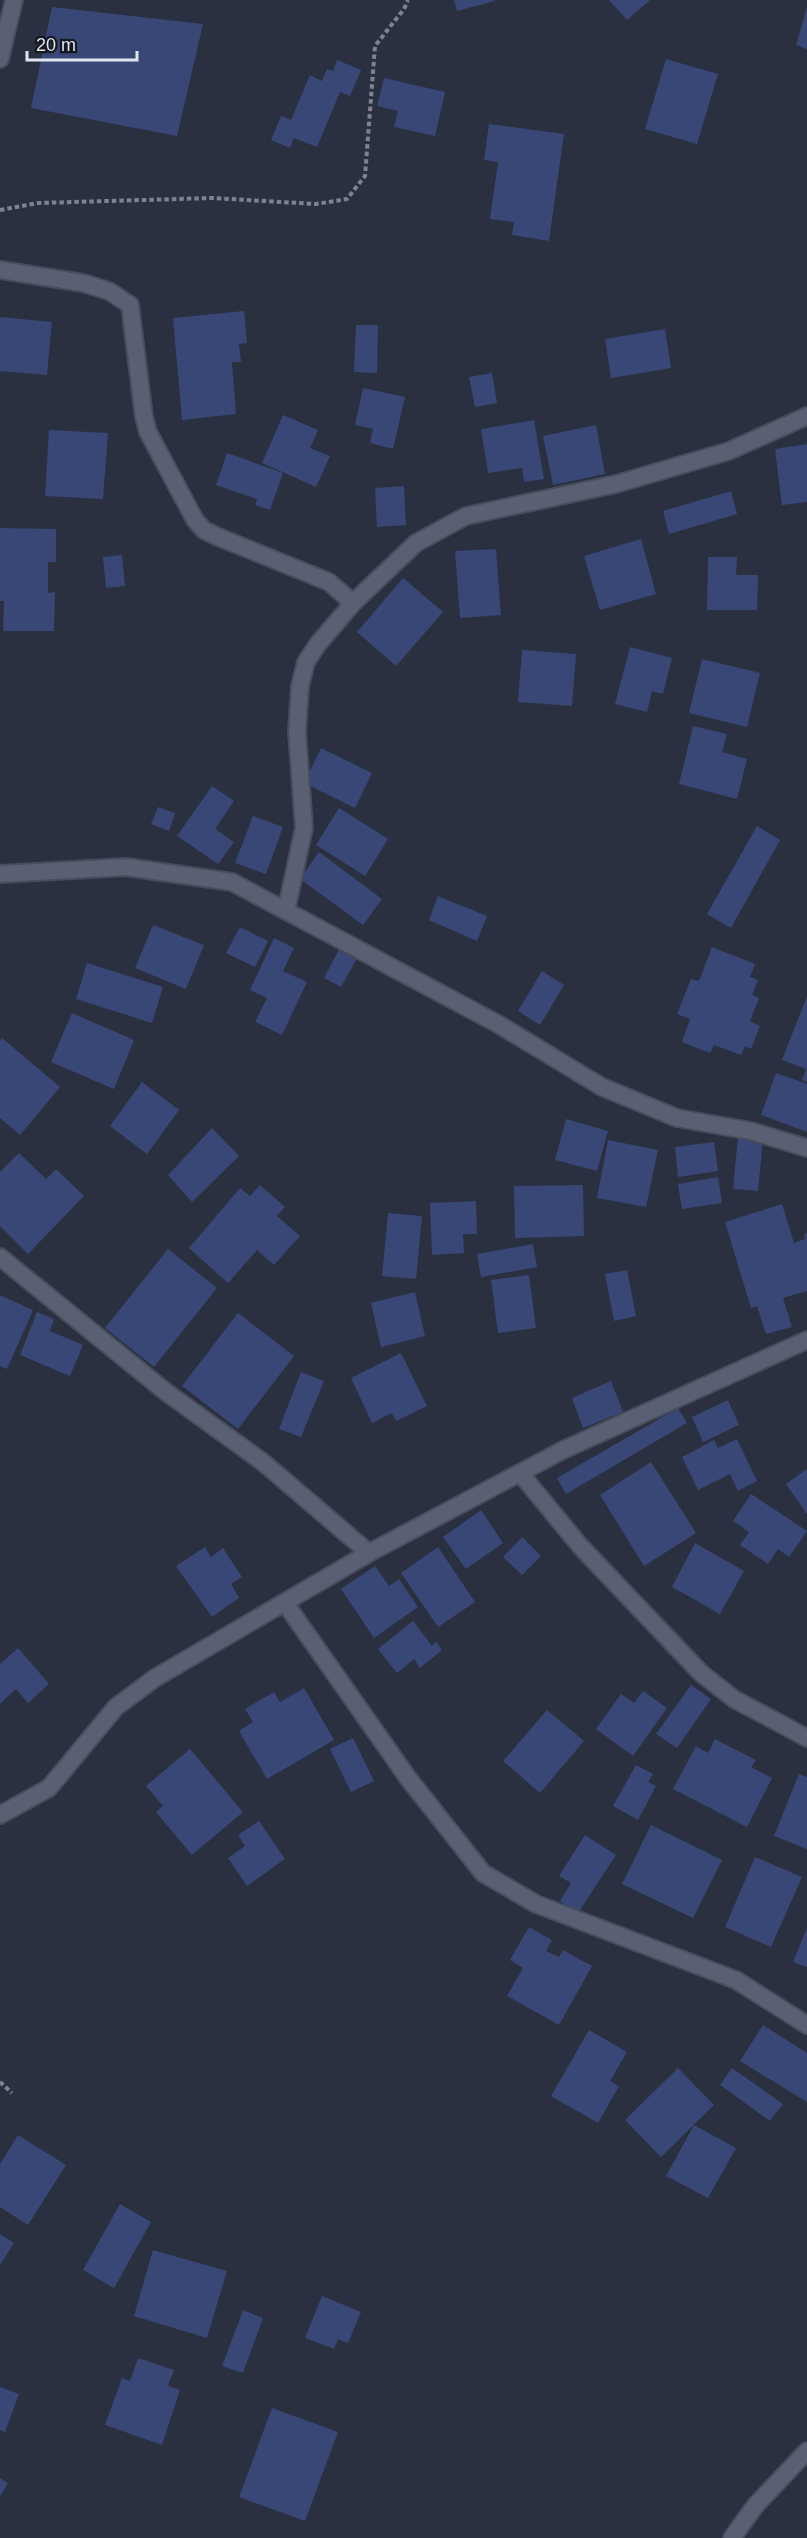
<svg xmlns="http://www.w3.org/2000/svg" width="807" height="2538" viewBox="0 0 807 2538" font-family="Helvetica,sans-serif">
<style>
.building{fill:#384775}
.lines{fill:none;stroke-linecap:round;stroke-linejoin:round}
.minor-casing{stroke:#484d5b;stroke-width:20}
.path{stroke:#7e8391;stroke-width:4;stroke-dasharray:4.5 3;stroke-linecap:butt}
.minor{stroke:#596073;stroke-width:16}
</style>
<rect width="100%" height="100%" fill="#2a3040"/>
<g class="building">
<path d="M454 0H495V1L457 11Z"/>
<path d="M609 0H650L627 20Z"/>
<path d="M52 7 203 24 177 136 31 108Z"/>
<path d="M807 7V49L796 45Z"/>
<path d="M666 59 718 74 697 144 645 129Z"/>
<path d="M337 60 361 70 350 96 340 92 317 147 294 138 290 148 271 140 281 116 291 120 310 75 322 81 327 69 333 71Z"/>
<path d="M384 78 445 92 435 136 394 127 398 111 377 106Z"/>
<path d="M489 124 564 134 549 241 512 235 514 222 490 219 498 162 484 160Z"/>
<path d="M244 311 247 343 239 344 241 362H232L236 414 182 420 173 318Z"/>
<path d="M0 317 52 322 47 375 0 371Z"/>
<path d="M356 325H378L377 373 354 372Z"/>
<path d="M665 329 671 368 611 378 605 339Z"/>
<path d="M492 373 497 403 475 407 469 377Z"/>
<path d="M363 388 405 397 393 449 370 443 373 429 355 425Z"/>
<path d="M283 415 318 430 310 448 330 456 316 487 262 463Z"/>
<path d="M534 420 544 479 524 482 522 468 488 473 481 429Z"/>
<path d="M596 425 605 474 553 485 543 436Z"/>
<path d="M49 430 108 433 103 499 45 496Z"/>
<path d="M807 444V502L782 505 775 449Z"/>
<path d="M227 453 283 473 270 510 255 505 257 499 216 485Z"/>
<path d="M404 486 406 525 377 527 375 488Z"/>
<path d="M731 491 737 514 669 534 663 511Z"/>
<path d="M0 528 56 529V562H48V593L55 592 54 631H3L4 601H0Z"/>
<path d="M641 539 656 594 600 610 584 556Z"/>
<path d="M496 549 501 615 460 618 455 551Z"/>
<path d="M122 555 125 586 106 588 103 557Z"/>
<path d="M708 557H737L736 575H758L757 610H707Z"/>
<path d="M403 578 443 612 396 666 357 632Z"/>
<path d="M630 647 672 658 663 694 652 691 647 712 615 704Z"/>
<path d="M522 650 576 654 572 706 518 702Z"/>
<path d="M702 659 760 673 747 727 689 713Z"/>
<path d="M693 726 727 734 722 752 747 759 737 799 679 784Z"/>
<path d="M321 748 372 773 355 808 304 783Z"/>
<path d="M212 786 234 801 215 829 234 842 218 864 177 836Z"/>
<path d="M158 807 175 813 169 831 151 824Z"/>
<path d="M339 808 388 839 365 876 316 845Z"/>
<path d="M253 816 283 827 266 874 235 863Z"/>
<path d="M757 826 780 840 731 928 707 914Z"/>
<path d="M319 852 382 899 363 925 300 879Z"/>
<path d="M438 896 487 916 477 941 429 920Z"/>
<path d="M153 925 204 945 186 989 135 968Z"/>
<path d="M240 927 268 941 255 967 226 953Z"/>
<path d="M274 938 294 948 283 971 307 982 282 1035 255 1022 267 998 250 990Z"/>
<path d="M342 944 360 953 341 987 324 978Z"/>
<path d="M712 947 755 964 750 977 758 980 752 995 759 998 750 1021 760 1026 751 1049 745 1046 741 1055 714 1045 710 1053 682 1042 690 1019 677 1014 691 979 699 981Z"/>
<path d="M87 963 163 987 152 1023 76 999Z"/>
<path d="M542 971 564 985 540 1025 518 1011Z"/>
<path d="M807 996V1082L802 1080 806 1069 782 1060Z"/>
<path d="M72 1013 134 1040 114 1089 51 1062Z"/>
<path d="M2 1038 60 1087 20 1135 0 1118V1041Z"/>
<path d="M776 1073 807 1084V1132L761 1115Z"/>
<path d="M142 1082 179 1110 147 1154 110 1126Z"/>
<path d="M566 1119 608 1131 597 1171 555 1160Z"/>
<path d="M212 1128 239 1156 192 1202 168 1175Z"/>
<path d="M738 1137 763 1138 758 1191 733 1189Z"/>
<path d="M608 1140 658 1150 646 1207 597 1198Z"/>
<path d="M714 1142 718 1171 678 1177 675 1147Z"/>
<path d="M19 1153 46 1179 56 1169 84 1196 28 1254 0 1226V1172Z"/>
<path d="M718 1177 722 1203 682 1209 678 1184Z"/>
<path d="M260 1185 285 1207 277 1216 300 1236 274 1265 257 1250 228 1283 189 1248 240 1188 250 1196Z"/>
<path d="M583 1185 584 1236 515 1238 514 1186Z"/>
<path d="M476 1201 477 1234H463L464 1253 432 1255 430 1203Z"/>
<path d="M782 1204 794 1243 805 1239 804 1234 807 1233V1291L783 1298 792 1327 766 1334 757 1306 751 1308 725 1222Z"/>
<path d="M388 1213 422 1216 416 1279 382 1276Z"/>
<path d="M533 1244 537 1267 481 1277 477 1254Z"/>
<path d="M168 1249 217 1288 154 1367 105 1328Z"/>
<path d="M627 1270 636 1316 614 1321 605 1274Z"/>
<path d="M529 1275 536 1328 498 1333 491 1280Z"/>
<path d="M415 1292 425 1336 381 1347 371 1303Z"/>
<path d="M0 1295 33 1310 7 1369 0 1366Z"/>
<path d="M37 1312 54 1319 50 1331 83 1345 70 1376 20 1355Z"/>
<path d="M238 1313 294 1356 238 1429 182 1386Z"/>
<path d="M401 1353 427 1406 396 1421 392 1413 372 1423 351 1378Z"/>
<path d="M301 1372 324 1381 301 1437 279 1429Z"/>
<path d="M611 1381 623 1412 583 1428 572 1398Z"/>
<path d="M728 1400 739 1425 703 1442 692 1417Z"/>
<path d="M678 1408 687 1423 566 1494 557 1478Z"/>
<path d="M737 1439 757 1481 738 1491 730 1474 698 1490 682 1457 714 1440 718 1448Z"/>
<path d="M651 1462 696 1533 644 1566 600 1495Z"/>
<path d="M807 1469V1514L786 1484Z"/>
<path d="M751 1494 807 1531 789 1557 778 1549 768 1564 740 1545 749 1532 733 1521Z"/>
<path d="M481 1510 503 1543 466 1569 443 1537Z"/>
<path d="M522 1537 541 1556 522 1575 503 1557Z"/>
<path d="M695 1543 744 1571 720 1614 672 1587Z"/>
<path d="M205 1547 211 1557 223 1548 242 1577 231 1584 239 1598 212 1617 176 1566Z"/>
<path d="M438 1547 475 1602 438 1627 401 1573Z"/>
<path d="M375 1566 389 1586 399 1579 418 1607 374 1638 341 1589Z"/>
<path d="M413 1621 432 1646 436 1642 442 1650 420 1668 414 1659 397 1673 378 1649Z"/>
<path d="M18 1648 49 1684 28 1703 16 1689 0 1704V1664Z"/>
<path d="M691 1685 711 1699 677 1748 656 1734Z"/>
<path d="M304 1688 334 1740 267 1779 239 1731 253 1722 245 1709 274 1692 280 1702Z"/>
<path d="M643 1691 667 1708 633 1756 596 1729 621 1694 634 1703Z"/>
<path d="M547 1710 584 1741 540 1793 503 1761Z"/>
<path d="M353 1738 374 1781 351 1792 330 1749Z"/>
<path d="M715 1739 756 1760 751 1767 772 1778 747 1827 673 1789 696 1746 708 1753Z"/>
<path d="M190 1749 243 1812 192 1855 156 1812 163 1806 146 1786Z"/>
<path d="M636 1765 653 1774 648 1782 656 1786 638 1820 613 1806Z"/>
<path d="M799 1774 807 1777V1849L774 1836Z"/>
<path d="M259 1821 285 1859 247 1886 228 1858 245 1846 238 1835Z"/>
<path d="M651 1825 722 1860 693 1918 622 1884Z"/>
<path d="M585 1835 616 1855 578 1913 560 1901 571 1883 559 1876Z"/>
<path d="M755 1857 802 1877 771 1947 725 1927Z"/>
<path d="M529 1927 552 1940 546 1951 559 1957 563 1950 592 1966 559 2025 507 1996 523 1968 510 1960Z"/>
<path d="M807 1928V1967L793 1962Z"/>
<path d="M763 2025 807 2053V2102L740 2061Z"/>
<path d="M589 2030 627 2052 610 2081 619 2086 598 2123 551 2096Z"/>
<path d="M678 2068 714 2105 661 2157 625 2120Z"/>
<path d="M732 2068 783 2104 770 2121 720 2085Z"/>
<path d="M694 2125 736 2148 708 2198 666 2176Z"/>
<path d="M18 2135 66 2165 28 2225 0 2207V2164Z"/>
<path d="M120 2204 151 2222 114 2288 83 2270Z"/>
<path d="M0 2234 14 2243 0 2265Z"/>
<path d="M153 2250 227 2271 207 2338 134 2316Z"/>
<path d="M322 2296 361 2312 348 2343 338 2339 334 2349 305 2338Z"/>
<path d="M243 2310 263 2318 243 2373 222 2366Z"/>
<path d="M138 2358 174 2370 168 2386 180 2390 162 2445 105 2425 122 2378 130 2381Z"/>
<path d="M0 2387 19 2394 5 2432 0 2430Z"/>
<path d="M272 2408 338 2432 305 2521 239 2497Z"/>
<path d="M0 2478 8 2483 0 2497Z"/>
</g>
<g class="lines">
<defs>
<g id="minor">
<path d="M0 59 14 0"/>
<path d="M0 270 83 283 109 291 130 305 144 417 148 432 195 520 204 530 216 536 329 582 353 603"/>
<path d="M0 874 126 867 232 882 498 1024 602 1087 677 1118 751 1131 807 1148"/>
<path d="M286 911 304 828 297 732 300 686 306 662 318 644 353 603 416 543 466 516 616 484 729 451 807 416"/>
<path d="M0 1257 166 1392 264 1463 369 1553"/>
<path d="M520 1473 581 1547 701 1673 734 1699 807 1738"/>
<path d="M285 1603 408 1778 483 1873 536 1904 736 1980 807 2025"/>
<path d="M0 1815 49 1788 116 1707 155 1678 369 1553 563 1450 807 1340"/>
<path d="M732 2538 755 2506 807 2451"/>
</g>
</defs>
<use href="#minor" class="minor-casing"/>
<g class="path">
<path d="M0 210 38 203 213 198 316 204 347 199 365 176 375 46 404 9 408 0"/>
<path d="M0 2082 12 2093"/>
</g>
<use href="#minor" class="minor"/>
</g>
<path d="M27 51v9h110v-9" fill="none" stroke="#e1e5f0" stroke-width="3"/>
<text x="36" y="51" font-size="18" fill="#e1e5f0" stroke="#151820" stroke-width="4.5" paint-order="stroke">20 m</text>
</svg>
